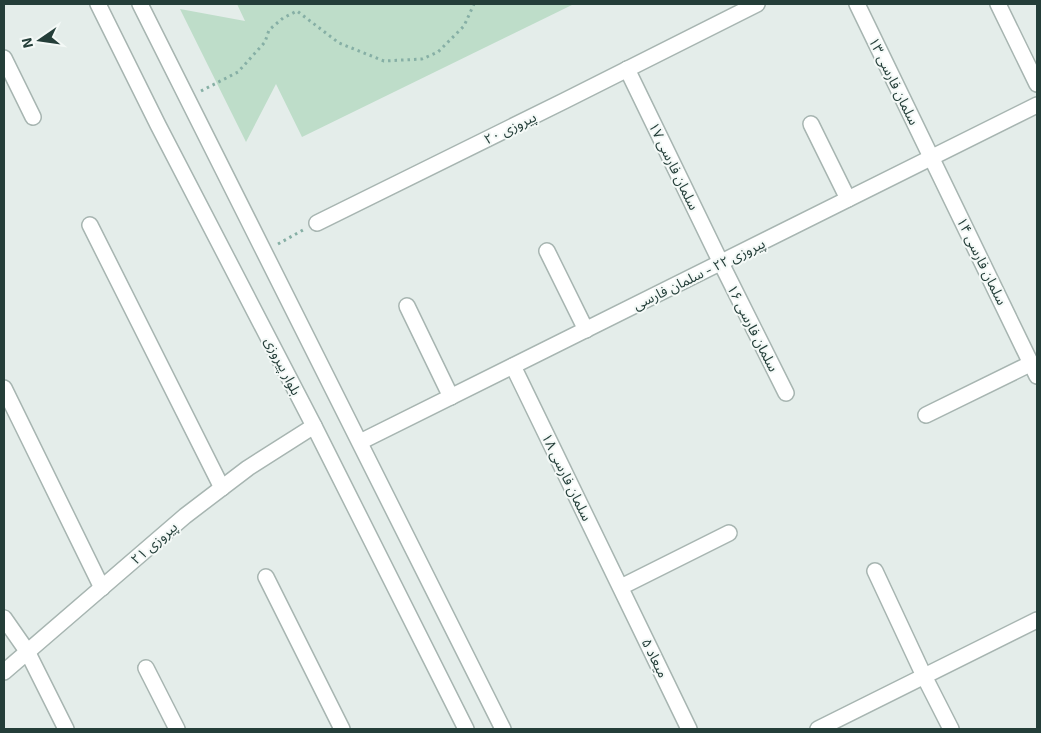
<svg xmlns="http://www.w3.org/2000/svg" width="1041" height="733" viewBox="0 0 1041 733" font-family="'Exo 2','Noto Sans Arabic',sans-serif">
<style>
.green{fill:#beddc9}
.lines{fill:none;stroke-linecap:round;stroke-linejoin:round}
.minor-casing{stroke:#a7b5b1;stroke-width:18}
.tertiary-casing{stroke:#a7b5b1;stroke-width:18}
.path{stroke:#86afa5;stroke-width:3;stroke-dasharray:2.5 4;stroke-linecap:butt}
.minor{stroke:#fff;stroke-width:15}
.tertiary{stroke:#fff;stroke-width:15}
.labels{text-anchor:middle;stroke-width:4;stroke-linejoin:round;paint-order:stroke}
.street-label{font-size:14px;fill:#243e39;stroke:#f4f9f7}
</style>
<rect width="100%" height="100%" fill="#e4edea"/>
<path class="green" d="M237 4H574L302 137 276 84 246 142 180 9 245 21Z"/>
<g class="lines">
<defs>
<g id="minor">
<path d="M857 4 1037 376"/>
<path d="M998 4 1037 84"/>
<path d="M4 58 33 117"/>
<path d="M627 69 721 263 786 393"/>
<path d="M811 124 848 199"/>
<path d="M317 223 564 101 757 4"/>
<path d="M90 225 222 488"/>
<path d="M547 251 586 330"/>
<path d="M407 306 451 397"/>
<path d="M513 366 689 729"/>
<path d="M4 388 102 588"/>
<path d="M926 415 1032 363"/>
<path d="M360 442 1037 105"/>
<path d="M875 571 924 676 951 729"/>
<path d="M266 577 342 729"/>
<path d="M621 587 729 533"/>
<path d="M4 618 27 651 66 729"/>
<path d="M146 668 177 729"/>
<path d="M4 672 185 516 248 468 314 426"/>
<path d="M818 729 1037 620"/>
</g>
<g id="tertiary">
<path d="M98 4 158 125 314 426 466 729"/>
<path d="M140 4 503 729"/>
</g>
</defs>
<use href="#minor" class="minor-casing"/>
<use href="#tertiary" class="tertiary-casing"/>
<g class="path">
<path d="M201 91 238 72 265 42 269 30 283 18 297 11 339 43 384 61 422 59 438 52 464 26 474 4"/>
<path d="M278 244 303 230"/>
</g>
<use href="#minor" class="minor"/>
<use href="#tertiary" class="tertiary"/>
</g>
<g class="labels">
<g class="street-label">
<text transform="translate(894 81) rotate(64)" y="5">سلمان فارسی ۱۳</text>
<text transform="translate(510 128) rotate(-26)" y="5">پیروزی ۲۰</text>
<text transform="translate(674 166) rotate(64)" y="5">سلمان فارسی ۱۷</text>
<text transform="translate(982 261) rotate(64)" y="5">سلمان فارسی ۱۴</text>
<text transform="translate(699 274) rotate(-26)" y="5">پیروزی ۲۲ - سلمان فارسی</text>
<text transform="translate(753 328) rotate(63)" y="5">سلمان فارسی ۱۶</text>
<text transform="translate(283 366) rotate(63)" y="5">بلوار پیروزی</text>
<text transform="translate(567 477) rotate(64)" y="5">سلمان فارسی ۱۸</text>
<text transform="translate(154 543) rotate(-41)" y="5">پیروزی ۲۱</text>
<text transform="translate(655 658) rotate(64)" y="5">میعاد ۵</text>
</g>
</g>
<rect width="1041" height="733" fill="none" stroke="#243e39" stroke-width="10"/>
<g transform="translate(40 40) rotate(257)" stroke="#f4f9f7" stroke-width="4" paint-order="stroke">
<path d="M0-4L9 19L0 12L-9 19Z" fill="#243e39"/>
<text y="-8" font-size="14" font-weight="bold" text-anchor="middle" fill="#243e39">N</text>
</g>
</svg>
